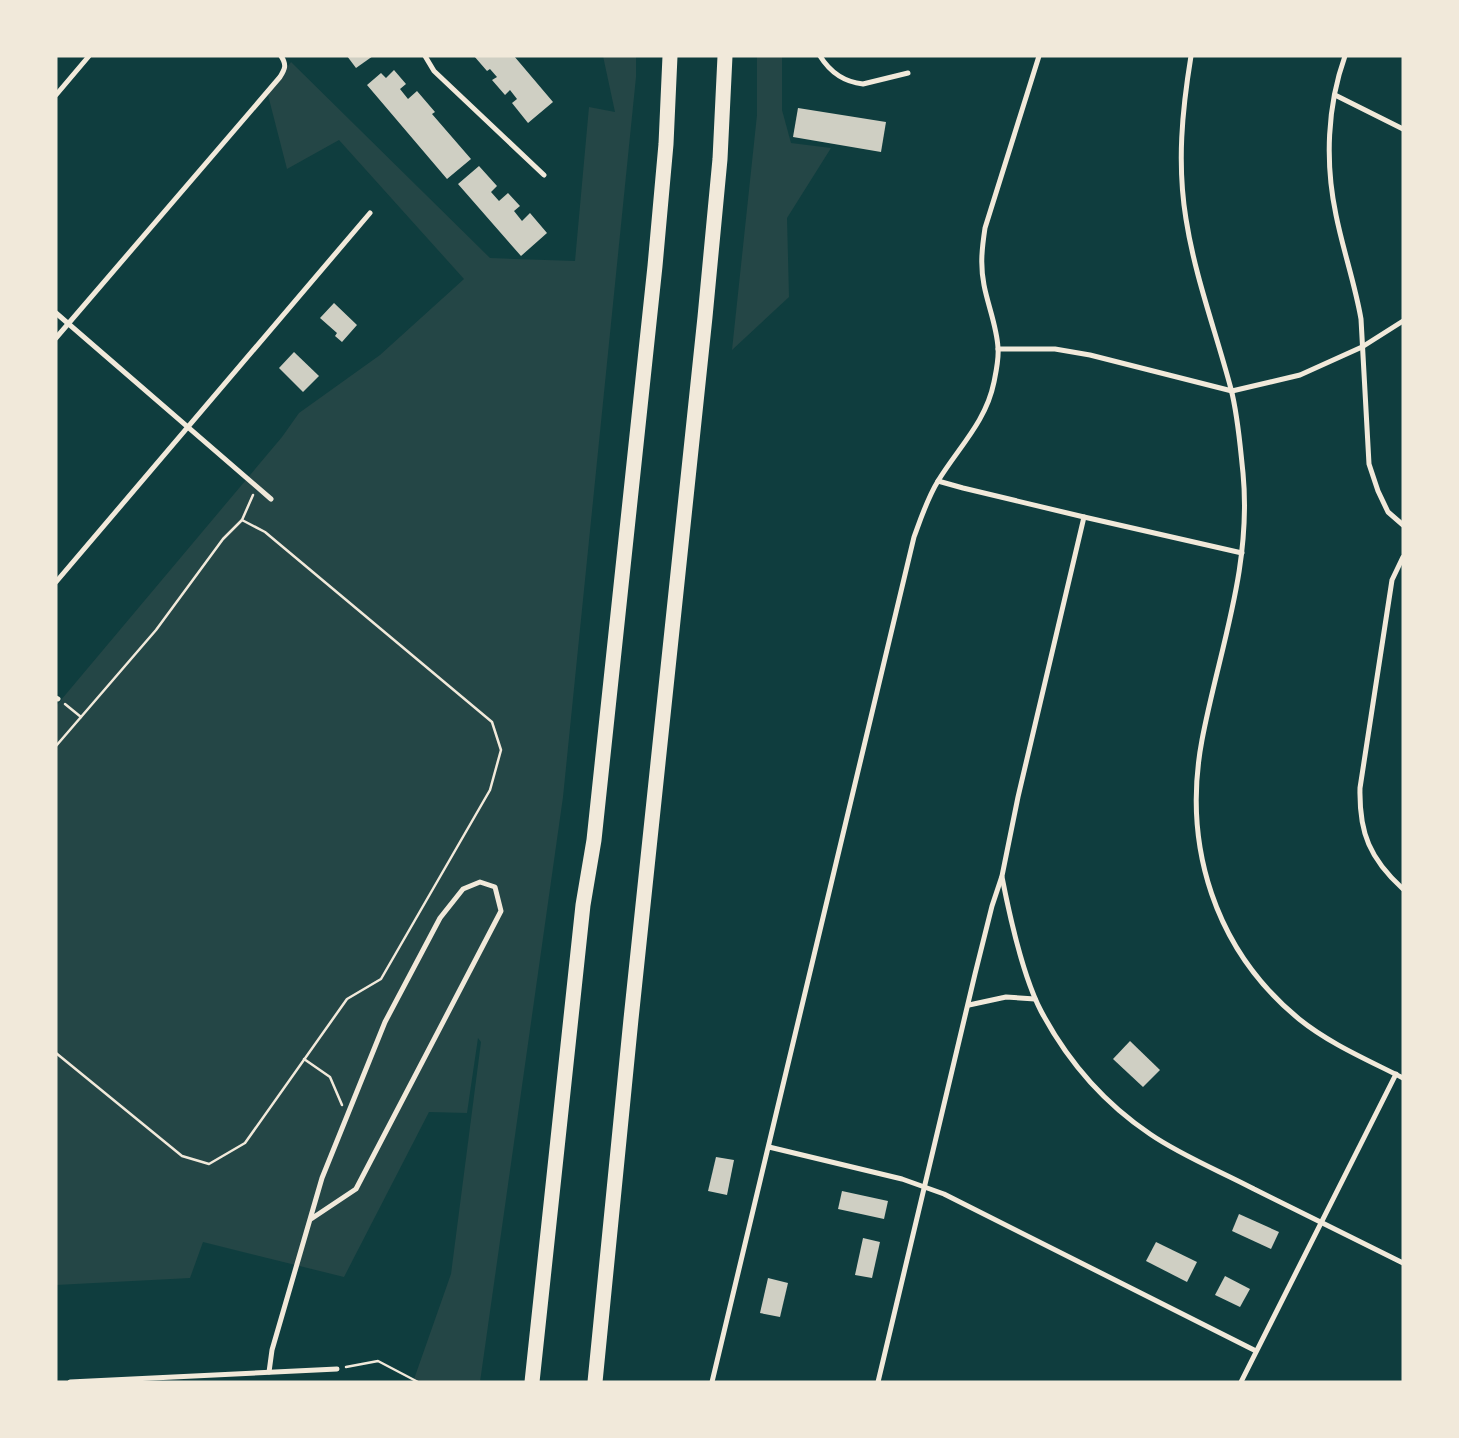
<svg xmlns="http://www.w3.org/2000/svg" width="1459" height="1438" viewBox="0 0 1459 1438" font-family="'Space Grotesk',sans-serif">
<style>
.green{fill:#244646}
.building{fill:#cfcfc3}
.lines{fill:none;stroke-linecap:round;stroke-linejoin:round}
.path{stroke:#f1e9da;stroke-width:2.5}
.minor{stroke:#f1e9da;stroke-width:5}
.motorway{stroke:#f1e9da;stroke-width:15}
</style>
<rect width="100%" height="100%" fill="#0f3d3e"/>
<g class="green">
<path d="M603 56H636V77L563 797 480 1382H413L451 1274 481 1042 478 1038 467 1113 429 1112 344 1277 203 1242 190 1278 56 1285V706L282 437 299 413 380 355 464 279 339 140 287 169 268 95 291 62 490 258 575 261 589 107 615 112Z"/>
<path d="M757 56H782V110L791 143 831 148 787 218 789 297 732 350 757 115Z"/>
</g>
<g class="building">
<path d="M347 56H373L356 68Z"/>
<path d="M474 56H514L553 102 528 123 512 103 517 99 510 90 505 95 492 80 497 77 490 69 487 71Z"/>
<path d="M394 70 406 84 400 89 408 99 417 91 435 112 432 114 471 159 447 179 367 85 381 73 386 78Z"/>
<path d="M798 108 886 122 881 152 793 137Z"/>
<path d="M479 166 497 186 491 192 499 201 508 193 520 206 514 211 522 221 530 213 547 233 521 256 458 184Z"/>
<path d="M334 303 357 325 342 342 335 336 337 333 320 318Z"/>
<path d="M294 352 319 376 303 392 279 368Z"/>
<path d="M1130 1041 1160 1070 1143 1087 1113 1059Z"/>
<path d="M716 1157 734 1160 727 1195 708 1191Z"/>
<path d="M842 1191 888 1201 884 1219 838 1209Z"/>
<path d="M1239 1214 1279 1232 1271 1249 1232 1231Z"/>
<path d="M863 1238 880 1242 872 1278 855 1275Z"/>
<path d="M1156 1242 1197 1262 1187 1282 1146 1261Z"/>
<path d="M1225 1276 1250 1289 1240 1307 1215 1295Z"/>
<path d="M768 1278 788 1283 780 1317 760 1313Z"/>
</g>
<g class="lines">
<g class="path">
<path d="M242 520 253 495"/>
<path d="M65 704 81 717"/>
<path d="M56 746 156 630 223 539 242 520 265 532 492 722 501 750 490 790 381 979 347 999 245 1143 209 1164 182 1156 56 1053"/>
<path d="M304 1059 330 1077 342 1105"/>
<path d="M346 1367 378 1361 418 1382"/>
</g>
<g class="minor">
<path d="M425 56 434 71 544 175"/>
<path d="M820 56C830 72 844 82 863 84L908 73"/>
<path d="M1191 56C1182 111 1177 164 1186 219 1195 277 1216 332 1231 389 1238 416 1240 445 1243 473 1252 568 1219 650 1202 740 1182 846 1215 950 1299 1019 1330 1044 1368 1060 1403 1078"/>
<path d="M1345 56C1327 106 1325 163 1336 215 1343 250 1355 284 1361 319L1369 464 1378 491 1388 512 1403 525"/>
<path d="M56 95 89 56"/>
<path d="M1335 95 1403 129"/>
<path d="M56 313 271 499"/>
<path d="M56 338 280 77C285 69 287 65 281 56"/>
<path d="M998 349H1055L1090 355 1232 391 1300 375 1362 347 1403 321"/>
<path d="M938 481 963 488 1084 517 1242 553"/>
<path d="M1403 557 1392 580 1360 788C1359 833 1370 859 1403 889"/>
<path d="M56 582 370 213"/>
<path d="M56 698 58 699"/>
<path d="M1002 877C1010 918 1022 974 1041 1011 1067 1060 1104 1103 1150 1134 1182 1156 1220 1171 1254 1189 1304 1214 1353 1238 1403 1263"/>
<path d="M969 1005 1006 997 1035 999"/>
<path d="M769 1147 902 1179 944 1194 1256 1351"/>
<path d="M269 1372 272 1350 322 1178 385 1022 440 918 463 889 480 882 495 887 501 911 356 1189 311 1219"/>
<path d="M70 1382 337 1369"/>
<path d="M712 1382 914 537C921 518 927 499 938 481 958 448 986 422 994 382 996 372 999 359 998 348 997 327 988 306 984 285 980 265 982 248 985 228L1039 56"/>
<path d="M878 1382 975 974 992 906 1002 876 1018 797 1084 517"/>
<path d="M1241 1382 1396 1074"/>
</g>
<g class="motorway">
<path d="M532 1382 583 905 594 840 655 266 666 144 670 56"/>
<path d="M595 1382 631 1019 705 317 720 159 725 56"/>
</g>
</g>
<rect width="1459" height="1438" fill="none" stroke="#f1e9da" stroke-width="115"/>
</svg>
